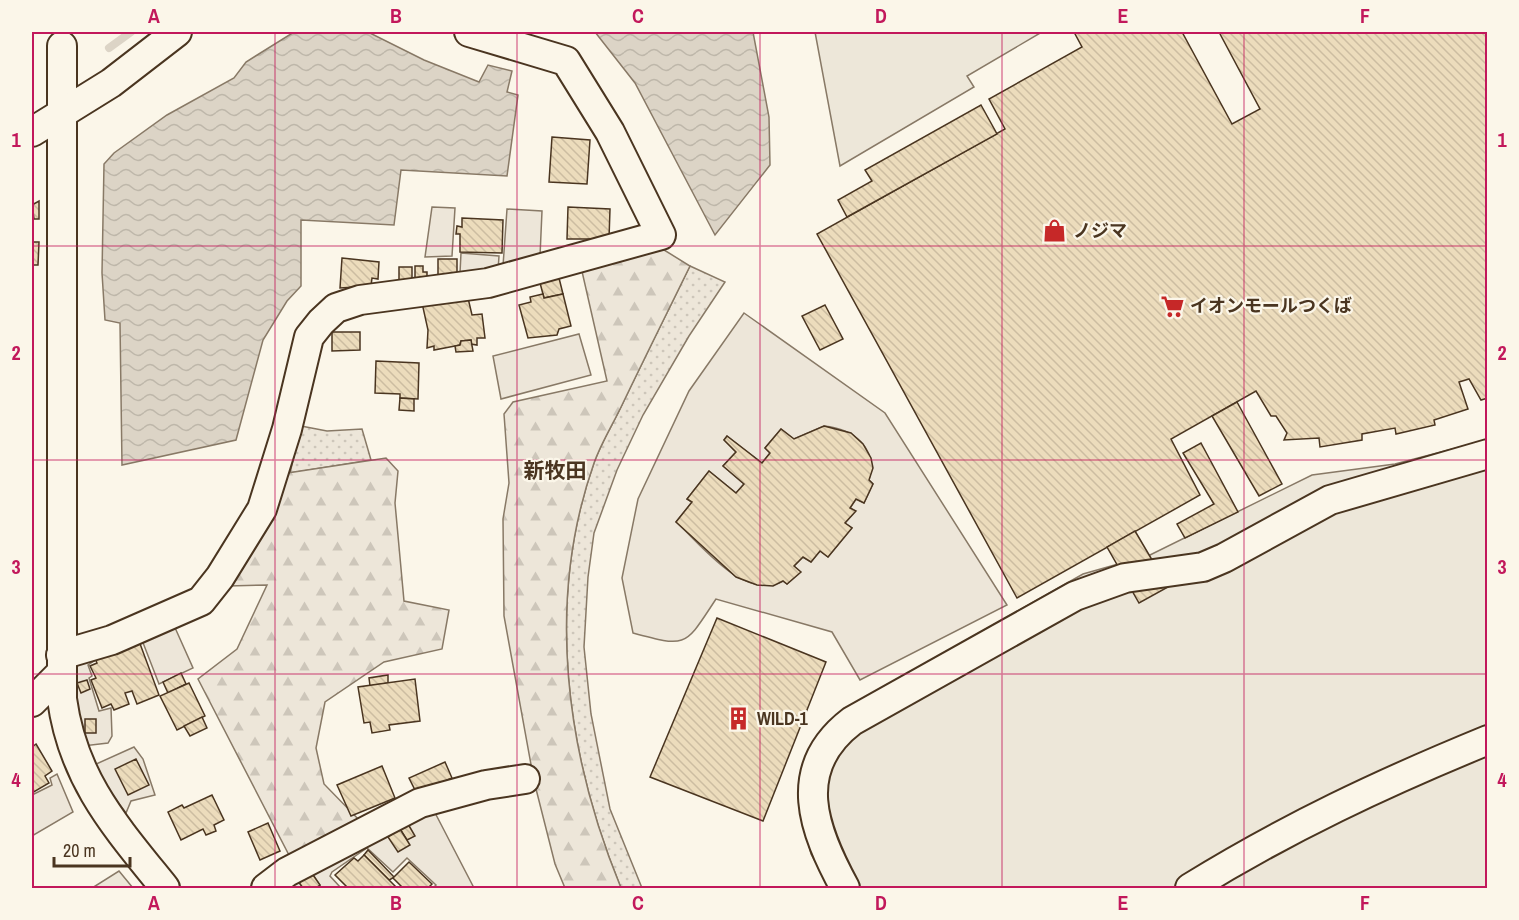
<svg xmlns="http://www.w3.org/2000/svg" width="1519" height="920" viewBox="0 0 1519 920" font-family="'Archivo Narrow','Noto Sans JP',sans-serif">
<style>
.grass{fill:url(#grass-dots);stroke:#887966;stroke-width:1.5}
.forest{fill:url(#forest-firs);stroke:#887966;stroke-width:1.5}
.garden{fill:#ede6d9;stroke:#887966;stroke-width:1.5;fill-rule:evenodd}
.parking{fill:#ede7d9;stroke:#887966;stroke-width:1.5}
.water{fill:url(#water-waves);stroke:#887966;stroke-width:1.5}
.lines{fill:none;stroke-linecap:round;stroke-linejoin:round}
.stream{stroke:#dcd4c6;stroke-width:8}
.building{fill:url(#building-back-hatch);stroke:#4a3520;stroke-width:1.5}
.minor-casing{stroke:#4a3520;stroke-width:32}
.minor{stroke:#fbf6e9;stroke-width:28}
.grid{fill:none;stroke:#c2185b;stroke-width:1.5;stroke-opacity:0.55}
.labels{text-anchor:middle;stroke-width:4.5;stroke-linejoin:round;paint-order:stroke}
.poi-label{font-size:18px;font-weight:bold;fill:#4a3520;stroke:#fbf6e9;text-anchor:start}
.quarter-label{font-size:21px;font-weight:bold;fill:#4a3520;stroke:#fbf6e9}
.neatline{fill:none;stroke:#c2185b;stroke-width:2}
.grid-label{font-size:20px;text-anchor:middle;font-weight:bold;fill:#c2185b}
</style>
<defs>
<pattern id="grass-dots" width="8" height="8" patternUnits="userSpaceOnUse" patternTransform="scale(1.5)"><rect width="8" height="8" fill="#ede6d9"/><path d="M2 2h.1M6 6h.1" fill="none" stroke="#cdc6ba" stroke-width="1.8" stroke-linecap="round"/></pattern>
<pattern id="forest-firs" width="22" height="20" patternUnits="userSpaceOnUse" patternTransform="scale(1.5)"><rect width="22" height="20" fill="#ede6d9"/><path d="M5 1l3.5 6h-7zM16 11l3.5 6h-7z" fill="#cdc6ba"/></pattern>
<pattern id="water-waves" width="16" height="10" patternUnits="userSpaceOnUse" patternTransform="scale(1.5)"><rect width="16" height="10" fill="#dcd4c6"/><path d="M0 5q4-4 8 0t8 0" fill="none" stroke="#beb7aa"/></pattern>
<pattern id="building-back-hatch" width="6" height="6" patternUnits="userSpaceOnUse" patternTransform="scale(1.5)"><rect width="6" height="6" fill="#ecdcbc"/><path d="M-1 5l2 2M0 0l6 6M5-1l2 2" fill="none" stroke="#ccbda1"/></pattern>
</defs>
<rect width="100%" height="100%" fill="#fbf6e9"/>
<g class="grass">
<path d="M690 266 725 282 689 336 643 415 617 470 594 533 588 577 584 647 591 714 610 809 642 888H621C566 754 545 602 594 463 601 443 613 424 622 405 644 359 667 313 690 266Z"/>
<path d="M301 426 327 431 362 429 371 460 290 473Z"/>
</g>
<g class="forest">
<path d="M656 245 690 266C667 313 644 359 622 405 613 424 601 443 594 463 545 602 566 754 621 888H565L555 864 534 781 504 616 503 519 509 483 504 414 513 402 607 381 581 267Z"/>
<path d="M386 458 398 471 395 503 404 601 449 610 442 649 384 662 325 702 316 748 324 784 362 823 290 857 198 679 237 649 267 585 228 586 281 474Z"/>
</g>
<g class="garden">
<path d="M432 207 455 208 452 256 425 257Z"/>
<path d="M507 209 542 211 540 256 503 266Z"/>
<path d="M461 253 499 256 498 271 460 273Z"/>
<path d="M744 313 885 413 1007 605 860 680 832 632 716 599C685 646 688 648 633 633L622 578 638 499 689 391ZM824 426C854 429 878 448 869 480L873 484 864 503 856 499 850 508 855 511 845 523 852 528 828 557 820 551 811 562 803 557 794 566 800 572 787 584 783 581C743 601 703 546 676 522L692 502 687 499 709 471 736 493 744 484 723 466 736 452 724 440 727 436 762 463 770 453 765 448 781 429 794 439Z"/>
<path d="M579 334 591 375 501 399 493 356Z"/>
<path d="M172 621 193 668 159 684 140 635Z"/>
<path d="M89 654 94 661 88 665 92 676 89 678 99 711 111 708 112 736 108 743 83 746 75 713 73 658Z"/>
<path d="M134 747 143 759 155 795 131 801 126 813 104 784 94 765Z"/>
<path d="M57 774 73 812 32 836V795L52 785 50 778Z"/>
<path d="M432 807 474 888H433L436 885 407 858 393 872 367 848 332 872 330 876 341 888H316L320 885 311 872 298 881 303 888H279Z"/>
</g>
<g class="parking">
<path d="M815 32H1042L967 76 974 87 840 166Z"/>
<path d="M1487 440V888H830L811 854 799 804 805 764 820 734 841 711 1083 574 1150 555 1312 475 1395 464Z"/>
<path d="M119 871 133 888H92Z"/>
</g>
<g class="water">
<path d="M294 32H368L424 60 479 82 488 65 512 71 507 92 518 95 507 176 401 170 394 225 301 220V286L287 301 263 340 236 440 122 465 120 323 105 320 102 273 104 164 114 153 167 115 234 78 246 62Z"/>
<path d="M595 32H753L769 117 770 165 715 235 635 83Z"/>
</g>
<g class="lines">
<path class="stream" d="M109 48 131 32"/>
</g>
<g class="building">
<path d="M1074 32H1182L1232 124 1260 109 1219 32H1488V398L1481 400 1469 379 1459 382 1468 409 1434 420 1435 425 1396 434 1395 428 1362 434V440L1320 447 1319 438 1284 440 1287 433 1276 416H1271L1256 391 1171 439 1200 495 1017 598 817 234 1005 129 989 99 1082 47Z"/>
<path d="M981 105 997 134 847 217 838 200 872 181 865 170Z"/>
<path d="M552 137 590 140 587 184 549 182Z"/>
<path d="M39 201V219H34L32 205Z"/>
<path d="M568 207 610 209 609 239H567Z"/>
<path d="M462 218 503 220 502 253 460 252V234H456L457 226 462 227Z"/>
<path d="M33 242H39L38 265H32Z"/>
<path d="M342 258 379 262 378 279 372 278 371 286 340 288Z"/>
<rect x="438" y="259" width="19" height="16"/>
<path d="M415 266H423V272H427V278L415 281Z"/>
<rect x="399" y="267" width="13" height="14"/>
<path d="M558 274 563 294 544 298 539 279Z"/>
<path d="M543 294 544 298 563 294 571 326 559 329 557 335 528 338 519 305 531 302 530 297Z"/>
<path d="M468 298 472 315 482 314 485 338H477V345L471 344V340L461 341 460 345 455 346 434 350V346L427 348 428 330 422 303Z"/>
<path d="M825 305 843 339 820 350 802 316Z"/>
<path d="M332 332H360V350L332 351Z"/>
<path d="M471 340 473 351 456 352 455 346 460 345 461 341Z"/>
<path d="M376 361 419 363 418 399 400 398V394L375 393Z"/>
<path d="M400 398 414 399V411L399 410Z"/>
<path d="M1237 402 1282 484 1259 496 1212 416Z"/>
<path d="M824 426 851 433 863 444 871 458 873 468 869 480 873 484 864 503 856 499 850 508 856 511 845 523 852 528 828 557 820 551 811 562 803 557 794 566 801 572 787 584 783 581 773 586 757 585 736 577 676 522 692 502 687 499 709 471 736 493 744 484 723 466 736 452 724 440 727 436 762 463 770 453 765 448 781 429 794 439Z"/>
<path d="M1201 443 1238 512 1185 538 1177 524 1214 504 1183 453Z"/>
<path d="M1135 531 1168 587 1139 603 1107 547Z"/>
<path d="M717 618 826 662 763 821 650 777Z"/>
<path d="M139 641 159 695 137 704 132 691 125 693 129 704 114 710 111 704 102 708 91 680 96 678 90 666 97 663 95 658Z"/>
<path d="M181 673 186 684 168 693 163 682Z"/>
<path d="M388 675V683L370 686 369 678Z"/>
<path d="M415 679 420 721 389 725 390 730 372 733 370 722 364 723 358 687Z"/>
<path d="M87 680 90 689 81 693 77 683Z"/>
<path d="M189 683 205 716 177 730 160 696Z"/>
<path d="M202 717 207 728 190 736 184 726Z"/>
<rect x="85" y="719" width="11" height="14"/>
<path d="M36 744 52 771 45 776 49 783 32 793V747Z"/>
<path d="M136 759 149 785 128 795 115 769Z"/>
<path d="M445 762 452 778 417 794 409 778Z"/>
<path d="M382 766 395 798 351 816 337 785Z"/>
<path d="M212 795 224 820 214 825 216 831 206 835 203 829 181 840 168 812 182 805 184 808Z"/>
<path d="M268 823 280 851 260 860 248 832Z"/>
<path d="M408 824 415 836 407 840 400 829Z"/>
<path d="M400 829 410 845 398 852 388 837Z"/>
<path d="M368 850 394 877 393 878 389 880 364 855Z"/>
<path d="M364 855 397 888H348L335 875 354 858 358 861Z"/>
<path d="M409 862 432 884 428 888H403L393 878Z"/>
<path d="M311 872 320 885 316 888H303L298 881Z"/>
</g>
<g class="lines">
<defs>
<g id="minor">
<path d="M62 46V699C73 780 116 827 165 888"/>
<path d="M32 132 111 83 177 32"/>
<path d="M61 655 112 640 201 601 220 577 262 509 287 429 309 337 321 322 336 308 360 300 488 283 661 235 610 132 566 61 469 32"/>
<path d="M32 702 61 673"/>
<path d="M266 888 287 872 420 803 486 785 525 779"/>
<path d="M845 888C814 831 789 769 852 721L1075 596 1125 578 1203 567 1224 558 1330 500 1488 454"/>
<path d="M1190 888C1287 828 1383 783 1488 740"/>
</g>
</defs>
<use href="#minor" class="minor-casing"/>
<use href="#minor" class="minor"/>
</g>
<path class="grid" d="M275 32V888M517 32V888M760 32V888M1002 32V888M1244 32V888M32 246H1488M32 460H1488M32 674H1488"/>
<defs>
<symbol id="shop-bare" viewBox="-9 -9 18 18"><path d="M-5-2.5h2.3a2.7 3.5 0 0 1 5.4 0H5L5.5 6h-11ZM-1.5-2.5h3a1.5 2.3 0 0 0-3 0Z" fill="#c62828" stroke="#fbf6e9" stroke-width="2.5" paint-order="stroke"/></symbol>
<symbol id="supermarket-bare" viewBox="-9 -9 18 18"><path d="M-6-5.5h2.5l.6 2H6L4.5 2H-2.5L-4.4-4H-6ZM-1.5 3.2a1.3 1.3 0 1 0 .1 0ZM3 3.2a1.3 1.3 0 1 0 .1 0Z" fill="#c62828" stroke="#fbf6e9" stroke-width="2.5" paint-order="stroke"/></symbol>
<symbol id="building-bare" viewBox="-9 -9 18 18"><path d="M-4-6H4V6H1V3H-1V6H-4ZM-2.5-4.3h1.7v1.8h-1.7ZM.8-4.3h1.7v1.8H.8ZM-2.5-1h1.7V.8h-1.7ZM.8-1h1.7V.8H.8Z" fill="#c62828" stroke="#fbf6e9" stroke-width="2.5" paint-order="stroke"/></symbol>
</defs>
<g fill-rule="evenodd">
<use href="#shop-bare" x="1038" y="214" width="33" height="33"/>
<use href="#supermarket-bare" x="1156" y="290" width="33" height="33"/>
<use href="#building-bare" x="722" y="702" width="33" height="33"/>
</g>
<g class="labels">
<g class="poi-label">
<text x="1073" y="237">ノジマ</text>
<text x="1190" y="312">イオンモールつくば</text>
<text x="757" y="725">WILD-1</text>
</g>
<g class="quarter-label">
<text x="555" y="478">新牧田</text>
</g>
</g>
<rect width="1519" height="920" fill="none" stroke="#fbf6e9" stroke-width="66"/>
<path d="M54 857v9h76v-9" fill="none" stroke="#4a3520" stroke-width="3"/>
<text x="63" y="857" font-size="18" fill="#4a3520" stroke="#fbf6e9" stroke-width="4.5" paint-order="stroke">20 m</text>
<rect x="33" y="33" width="1453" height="854" class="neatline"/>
<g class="grid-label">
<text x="154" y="23">A</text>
<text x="396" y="23">B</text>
<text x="638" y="23">C</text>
<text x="881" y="23">D</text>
<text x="1123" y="23">E</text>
<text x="1365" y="23">F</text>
<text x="16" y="147">1</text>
<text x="1502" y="147">1</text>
<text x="16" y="360">2</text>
<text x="1502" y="360">2</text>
<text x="16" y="574">3</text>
<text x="1502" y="574">3</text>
<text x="16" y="787">4</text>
<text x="1502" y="787">4</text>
<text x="154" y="910">A</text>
<text x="396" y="910">B</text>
<text x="638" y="910">C</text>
<text x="881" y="910">D</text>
<text x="1123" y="910">E</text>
<text x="1365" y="910">F</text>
</g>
</svg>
